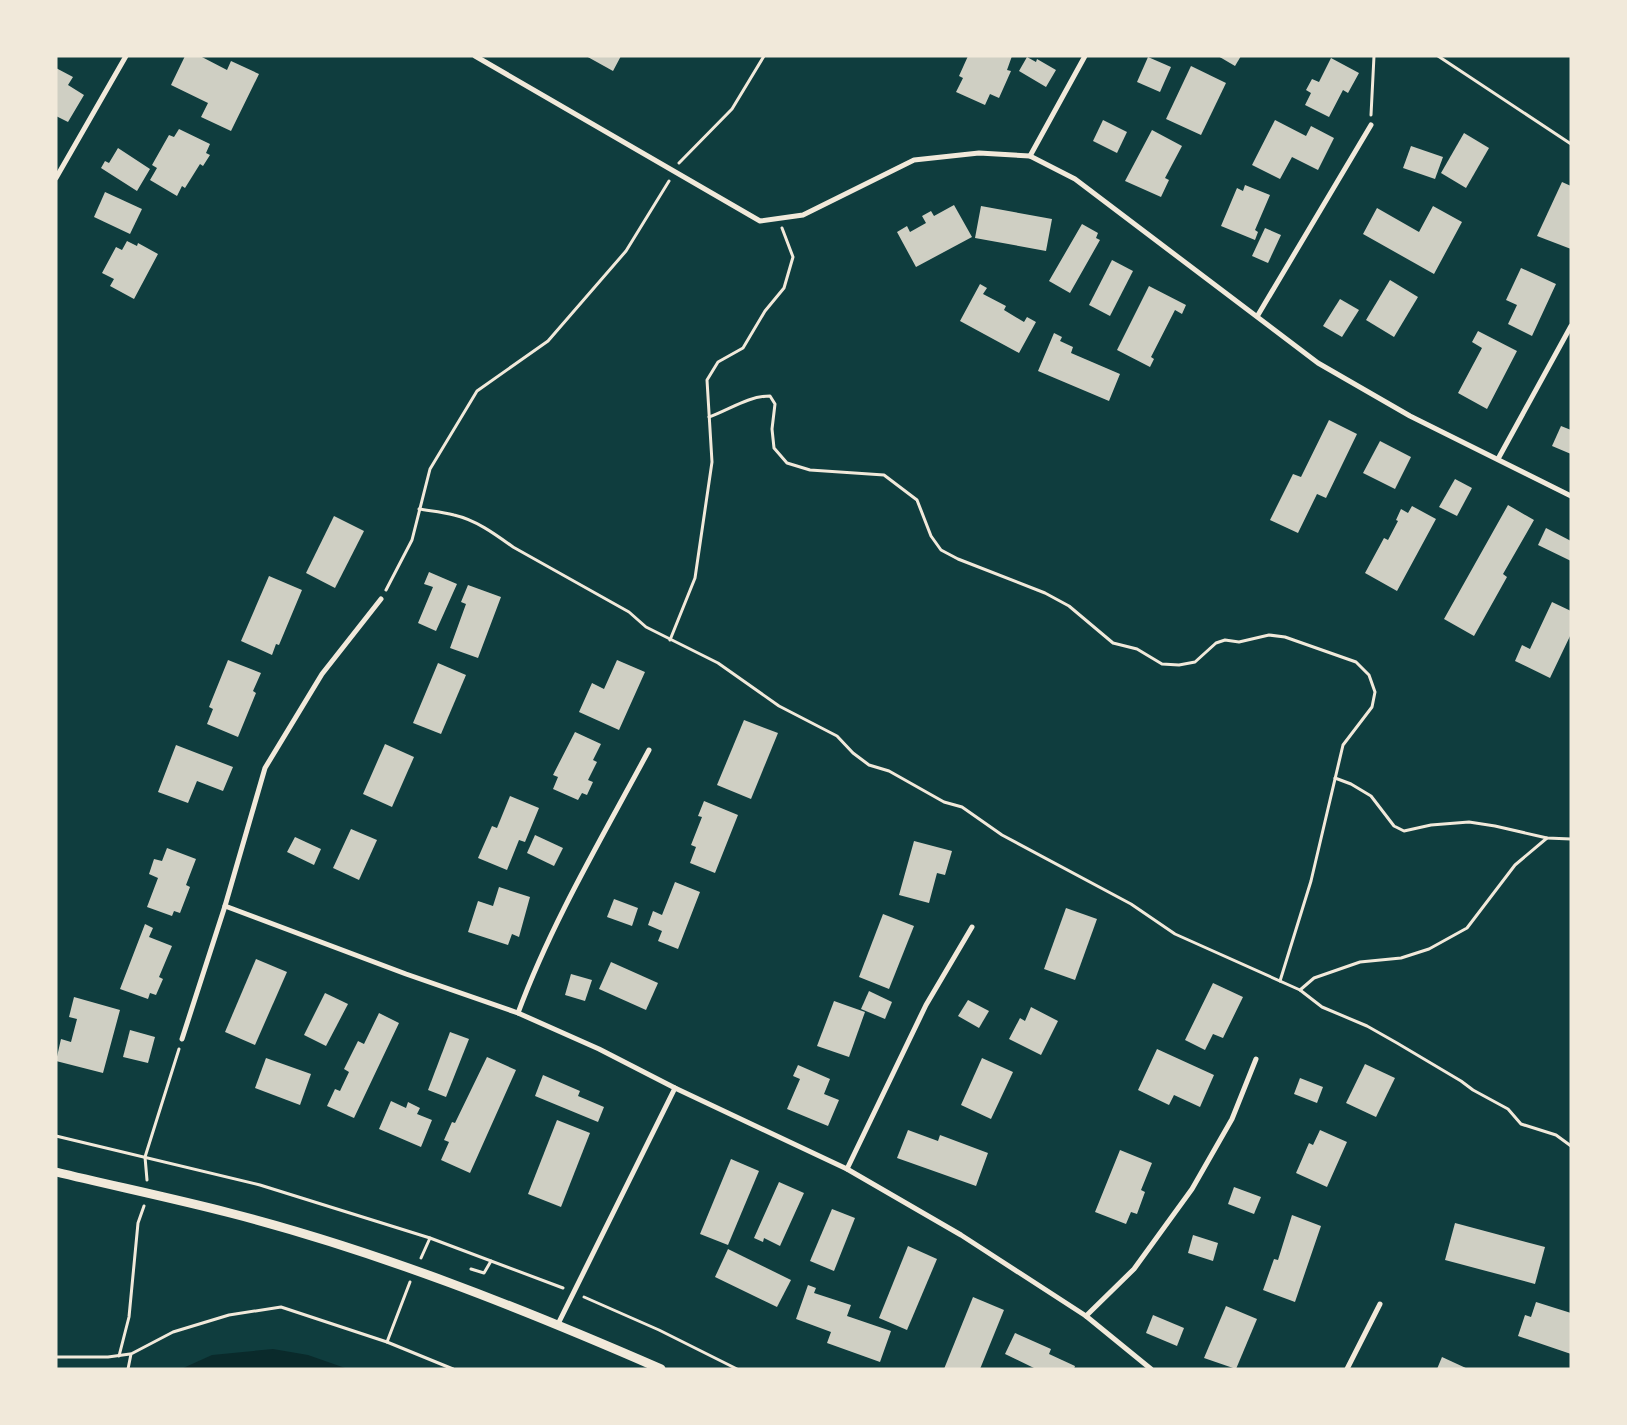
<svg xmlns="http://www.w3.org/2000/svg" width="1627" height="1425" viewBox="0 0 1627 1425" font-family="'Fira Sans',sans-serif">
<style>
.water{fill:#0a2a2b}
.building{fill:#cfcfc3}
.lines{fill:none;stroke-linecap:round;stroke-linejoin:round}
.path{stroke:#f1e9da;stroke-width:3}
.minor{stroke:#f1e9da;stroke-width:5}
.tertiary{stroke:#f1e9da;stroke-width:9}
</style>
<rect width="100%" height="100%" fill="#0f3d3e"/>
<path class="water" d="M273 1349 308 1355 348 1369H181L212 1355Z"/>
<g class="building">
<path d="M185 56H200L227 70 231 61 259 74 231 131 201 117 208 103 171 85Z"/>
<path d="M586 56H621L613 71Z"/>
<path d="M968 56H1012L1007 70 1011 71 999 98 990 94 985 105 956 92 963 78 959 76Z"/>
<path d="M1218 56H1241L1235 66Z"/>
<path d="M1027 57 1036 62 1037 59 1056 70 1046 87 1019 71Z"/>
<path d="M1148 57 1171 67 1160 92 1137 82Z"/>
<path d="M1331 58 1359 73 1348 93 1343 90 1329 117 1305 105 1311 93 1306 90 1312 79 1319 82Z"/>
<path d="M1191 66 1226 83 1201 135 1166 119Z"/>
<path d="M56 68 73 77 68 85 84 95 68 122 56 116Z"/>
<path d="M1103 120 1127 132 1117 153 1093 141Z"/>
<path d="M1275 120 1306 136 1311 126 1334 138 1318 170 1292 157 1280 179 1252 165Z"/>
<path d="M179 129 210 144 206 153 210 155 203 166 200 164 185 188 182 186 177 196 150 180 157 168 152 165 169 135 174 137Z"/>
<path d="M1152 130 1182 146 1165 178 1169 180 1161 197 1125 181Z"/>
<path d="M1464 133 1489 148 1466 188 1441 173Z"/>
<path d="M1411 146 1443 157 1435 179 1403 168Z"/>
<path d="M118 148 150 169 137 191 101 168 105 161 109 163Z"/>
<path d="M1562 182 1571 186V249L1537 236Z"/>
<path d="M1245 185 1270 195 1255 230 1258 232 1255 240 1221 226 1237 188 1243 191Z"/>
<path d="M105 192 142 209 130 234 94 217Z"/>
<path d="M954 205 972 237 916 267 897 232 907 226 910 232 926 223 922 216 931 211 934 216Z"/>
<path d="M981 206 1052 219 1046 251 975 238Z"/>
<path d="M1433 206 1462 222 1434 274 1363 234 1377 208 1419 232Z"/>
<path d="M1082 224 1098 233 1096 238 1100 240 1070 293 1049 281Z"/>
<path d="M1265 228 1281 235 1268 263 1252 256Z"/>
<path d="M127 241 137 246 138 243 158 254 134 299 110 286 114 279 102 273 116 247 122 250Z"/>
<path d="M1112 260 1133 271 1110 316 1089 305Z"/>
<path d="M1521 268 1556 284 1532 336 1508 324 1517 305 1506 300Z"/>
<path d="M1390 280 1418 297 1394 337 1366 320Z"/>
<path d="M980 284 987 288 983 294 1006 306 1004 310 1024 322 1027 317 1036 322 1019 353 960 321Z"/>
<path d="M1149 286 1186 305 1182 314 1175 310 1151 357 1154 359 1150 367 1117 350Z"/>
<path d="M1340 299 1359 310 1342 337 1323 326Z"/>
<path d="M1478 331 1517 351 1487 409 1458 393 1482 348 1472 342Z"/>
<path d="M1054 333 1062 337 1060 341 1073 347 1071 353 1120 374 1109 401 1038 371Z"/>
<path d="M1329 420 1357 434 1326 498 1317 494 1298 533 1270 520 1293 474 1301 477Z"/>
<path d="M1561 426 1571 430V454L1552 446Z"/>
<path d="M1380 441 1411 457 1395 489 1363 473Z"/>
<path d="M1455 479 1472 488 1457 516 1439 507Z"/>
<path d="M1508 505 1534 520 1503 574 1507 577 1474 636 1444 619Z"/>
<path d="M1412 506 1436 519 1397 591 1365 573 1384 538 1388 540 1398 521 1396 520 1401 509 1408 513Z"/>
<path d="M334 516 364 531 335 588 306 573Z"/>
<path d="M1546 528 1571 541V561L1538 545Z"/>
<path d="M429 572 457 584 436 631 418 623 433 587 424 584Z"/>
<path d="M269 576 302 590 279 645 276 644 272 655 241 641Z"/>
<path d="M468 585 501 597 478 658 450 648 466 604 461 602Z"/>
<path d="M1552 602 1571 611V634L1550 678 1515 661 1522 645 1530 649Z"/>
<path d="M228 660 261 673 253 691 256 693 238 737 207 724 213 709 209 707Z"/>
<path d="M617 660 645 672 619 730 579 712 592 683 604 689Z"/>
<path d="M438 663 466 675 441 734 413 723Z"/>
<path d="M744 720 778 733 751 799 717 785Z"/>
<path d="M575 732 601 744 593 760 597 762 588 780 593 782 587 795 582 793 578 800 553 789 558 777 553 775Z"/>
<path d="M385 744 414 757 392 807 363 794Z"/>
<path d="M176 745 233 767 223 791 197 781 188 803 158 792Z"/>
<path d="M510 796 539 808 525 842 519 840 507 870 478 858 492 826 497 828Z"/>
<path d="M704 801 738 815 715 873 690 863 696 847 691 845 702 817 698 816Z"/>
<path d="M351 829 377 840 359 880 333 868Z"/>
<path d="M535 835 563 848 554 866 527 853Z"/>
<path d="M295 837 321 849 314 865 287 852Z"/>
<path d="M914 841 952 851 945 875 937 873 929 903 899 895Z"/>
<path d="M167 848 196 859 186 885 190 887 180 913 174 911 172 916 147 907 158 878 149 874 154 859 162 861Z"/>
<path d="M675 882 700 892 678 949 658 941 662 931 648 925 653 911 662 915Z"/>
<path d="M499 887 530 897 519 937 512 934 508 945 468 932 478 901 493 906Z"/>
<path d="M614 899 638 908 632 926 607 917Z"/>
<path d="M1066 908 1097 919 1075 980 1044 969Z"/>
<path d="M883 914 914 926 889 989 859 977Z"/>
<path d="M145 924 153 928 149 937 172 946 159 977 163 979 156 995 150 993 148 999 120 989Z"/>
<path d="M256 959 287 972 255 1045 225 1032Z"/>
<path d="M611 962 658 983 646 1010 599 989Z"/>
<path d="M571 974 592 980 585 1001 565 995Z"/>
<path d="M1213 983 1243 997 1223 1038 1213 1034 1205 1050 1185 1040Z"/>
<path d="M869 991 892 1002 885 1019 861 1009Z"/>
<path d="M325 993 348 1004 326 1046 304 1035Z"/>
<path d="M74 997 120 1010 103 1073 56 1061 61 1039 71 1042 77 1019 69 1017Z"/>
<path d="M968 1000 989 1011 979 1028 958 1016Z"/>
<path d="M834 1001 865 1012 849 1057 817 1046Z"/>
<path d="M1031 1007 1058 1021 1041 1055 1009 1039 1020 1018 1025 1021Z"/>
<path d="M379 1013 399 1023 354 1118 327 1106 335 1089 340 1091 349 1072 344 1069 358 1041 364 1044Z"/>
<path d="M130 1030 155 1037 148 1063 123 1057Z"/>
<path d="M450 1032 469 1039 446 1097 428 1090Z"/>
<path d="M1157 1049 1214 1075 1200 1107 1174 1095 1169 1105 1138 1090Z"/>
<path d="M487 1057 516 1070 470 1173 441 1160 449 1142 444 1140 452 1122 455 1123Z"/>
<path d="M266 1058 311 1074 300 1105 255 1088Z"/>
<path d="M982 1058 1013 1072 991 1119 961 1105Z"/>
<path d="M1365 1064 1395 1078 1376 1117 1346 1103Z"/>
<path d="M798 1065 830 1079 824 1094 839 1100 828 1126 787 1109 800 1079 793 1076Z"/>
<path d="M543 1075 580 1091 578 1096 604 1107 598 1122 535 1096Z"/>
<path d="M1300 1078 1323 1087 1317 1103 1294 1094Z"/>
<path d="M391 1101 406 1108 408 1102 420 1108 417 1114 432 1120 421 1147 379 1129Z"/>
<path d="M557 1120 590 1133 561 1207 528 1194Z"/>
<path d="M908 1130 938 1141 940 1135 988 1153 976 1186 897 1158Z"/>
<path d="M1320 1130 1347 1142 1327 1187 1296 1173 1309 1143 1313 1145Z"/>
<path d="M1120 1150 1152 1163 1141 1190 1145 1192 1137 1214 1131 1212 1126 1224 1095 1212Z"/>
<path d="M731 1159 759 1171 728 1245 700 1234Z"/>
<path d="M779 1182 804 1193 780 1246 764 1238 763 1242 754 1238Z"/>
<path d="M1234 1187 1261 1197 1254 1214 1228 1204Z"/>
<path d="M832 1209 855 1218 834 1271 810 1261Z"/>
<path d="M1292 1215 1321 1226 1295 1302 1263 1290 1274 1259 1278 1260Z"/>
<path d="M1455 1223 1545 1247 1535 1284 1445 1260Z"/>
<path d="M1193 1235 1218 1243 1213 1261 1188 1253Z"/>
<path d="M908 1246 937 1259 907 1330 879 1318Z"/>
<path d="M728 1249 791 1280 777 1307 715 1277Z"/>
<path d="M808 1285 816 1288 814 1293 851 1305 847 1316 891 1331 880 1362 827 1343 831 1332 796 1319Z"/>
<path d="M973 1297 1004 1310 980 1369H944Z"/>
<path d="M1536 1302 1571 1313V1354L1518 1336 1525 1315 1531 1317Z"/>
<path d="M1226 1306 1257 1319 1236 1369 1204 1358Z"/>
<path d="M1153 1315 1184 1328 1177 1346 1146 1333Z"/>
<path d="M1015 1333 1051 1349 1049 1354 1075 1366 1074 1369H1036L1005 1354Z"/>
<path d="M1442 1357 1468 1369H1437Z"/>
</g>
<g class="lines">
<g class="path">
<path d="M1438 56 1571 144"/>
<path d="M1371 115 1374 56"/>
<path d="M679 163 732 109 764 56"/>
<path d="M709 417C729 410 748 396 770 396L775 404 772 429 774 448 787 463 810 470 884 475 917 500 931 536 941 550 958 559 1045 593 1069 606 1113 643 1137 649 1162 664 1179 665 1195 662 1216 643 1225 640 1239 642 1269 635 1285 637 1356 662 1369 675 1375 692 1372 707 1343 745 1311 881 1280 981"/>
<path d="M419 509C431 511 443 512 454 515 476 520 495 534 513 547L629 612 646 627 718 663 779 706 837 736 853 753 869 765 889 771 944 802 962 807 1002 835 1131 904 1175 934 1300 990 1322 1007 1367 1026 1397 1043 1461 1081 1473 1090 1508 1109 1521 1124 1556 1135 1571 1146"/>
<path d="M386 590 412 540 430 469 477 391 548 341 626 251 669 181"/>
<path d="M670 640 695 578 712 462 707 380 718 362 743 348 765 311 784 288 793 257 782 228"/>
<path d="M1335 778 1351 784 1371 796 1394 826 1404 831 1431 825 1469 822 1495 826 1547 838 1571 839"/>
<path d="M1300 990 1314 978 1360 962 1401 958 1429 949 1467 928 1515 865 1547 838"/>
<path d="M56 1136 260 1185 430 1238 563 1288"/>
<path d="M147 1180 145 1157 179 1049"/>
<path d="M421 1258 430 1238"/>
<path d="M471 1269 484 1273 491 1261"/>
<path d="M584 1297 659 1330 737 1369"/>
<path d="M387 1342 410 1282"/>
<path d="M119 1356 129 1317 138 1223 144 1206"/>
<path d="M56 1357H108L130 1354"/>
<path d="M128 1369 131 1354 173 1332 229 1315 281 1307 387 1342 453 1369"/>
</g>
<g class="minor">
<path d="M475 56 760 221 803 215 914 160 979 153 1030 156 1075 179 1318 363 1410 416 1571 496"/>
<path d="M1030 156 1085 56"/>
<path d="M56 178 126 56"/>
<path d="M1258 315 1371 125"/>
<path d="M1498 459 1571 326"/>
<path d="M225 906 406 974 518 1013 599 1049 675 1088 847 1169 961 1235 1086 1316 1151 1369"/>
<path d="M518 1013C552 921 603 836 649 750"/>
<path d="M182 1039 225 906 265 768 322 674 381 599"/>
<path d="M847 1169 926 1005 972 927"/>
<path d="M1086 1316 1134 1269 1192 1189 1232 1119 1256 1059"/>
<path d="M558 1324 675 1088"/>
<path d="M1347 1369 1380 1304"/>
</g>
<path class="tertiary" d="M56 1172C114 1186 172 1198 230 1213 378 1251 521 1308 661 1369"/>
</g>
<rect width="1627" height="1425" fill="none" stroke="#f1e9da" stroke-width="115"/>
</svg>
